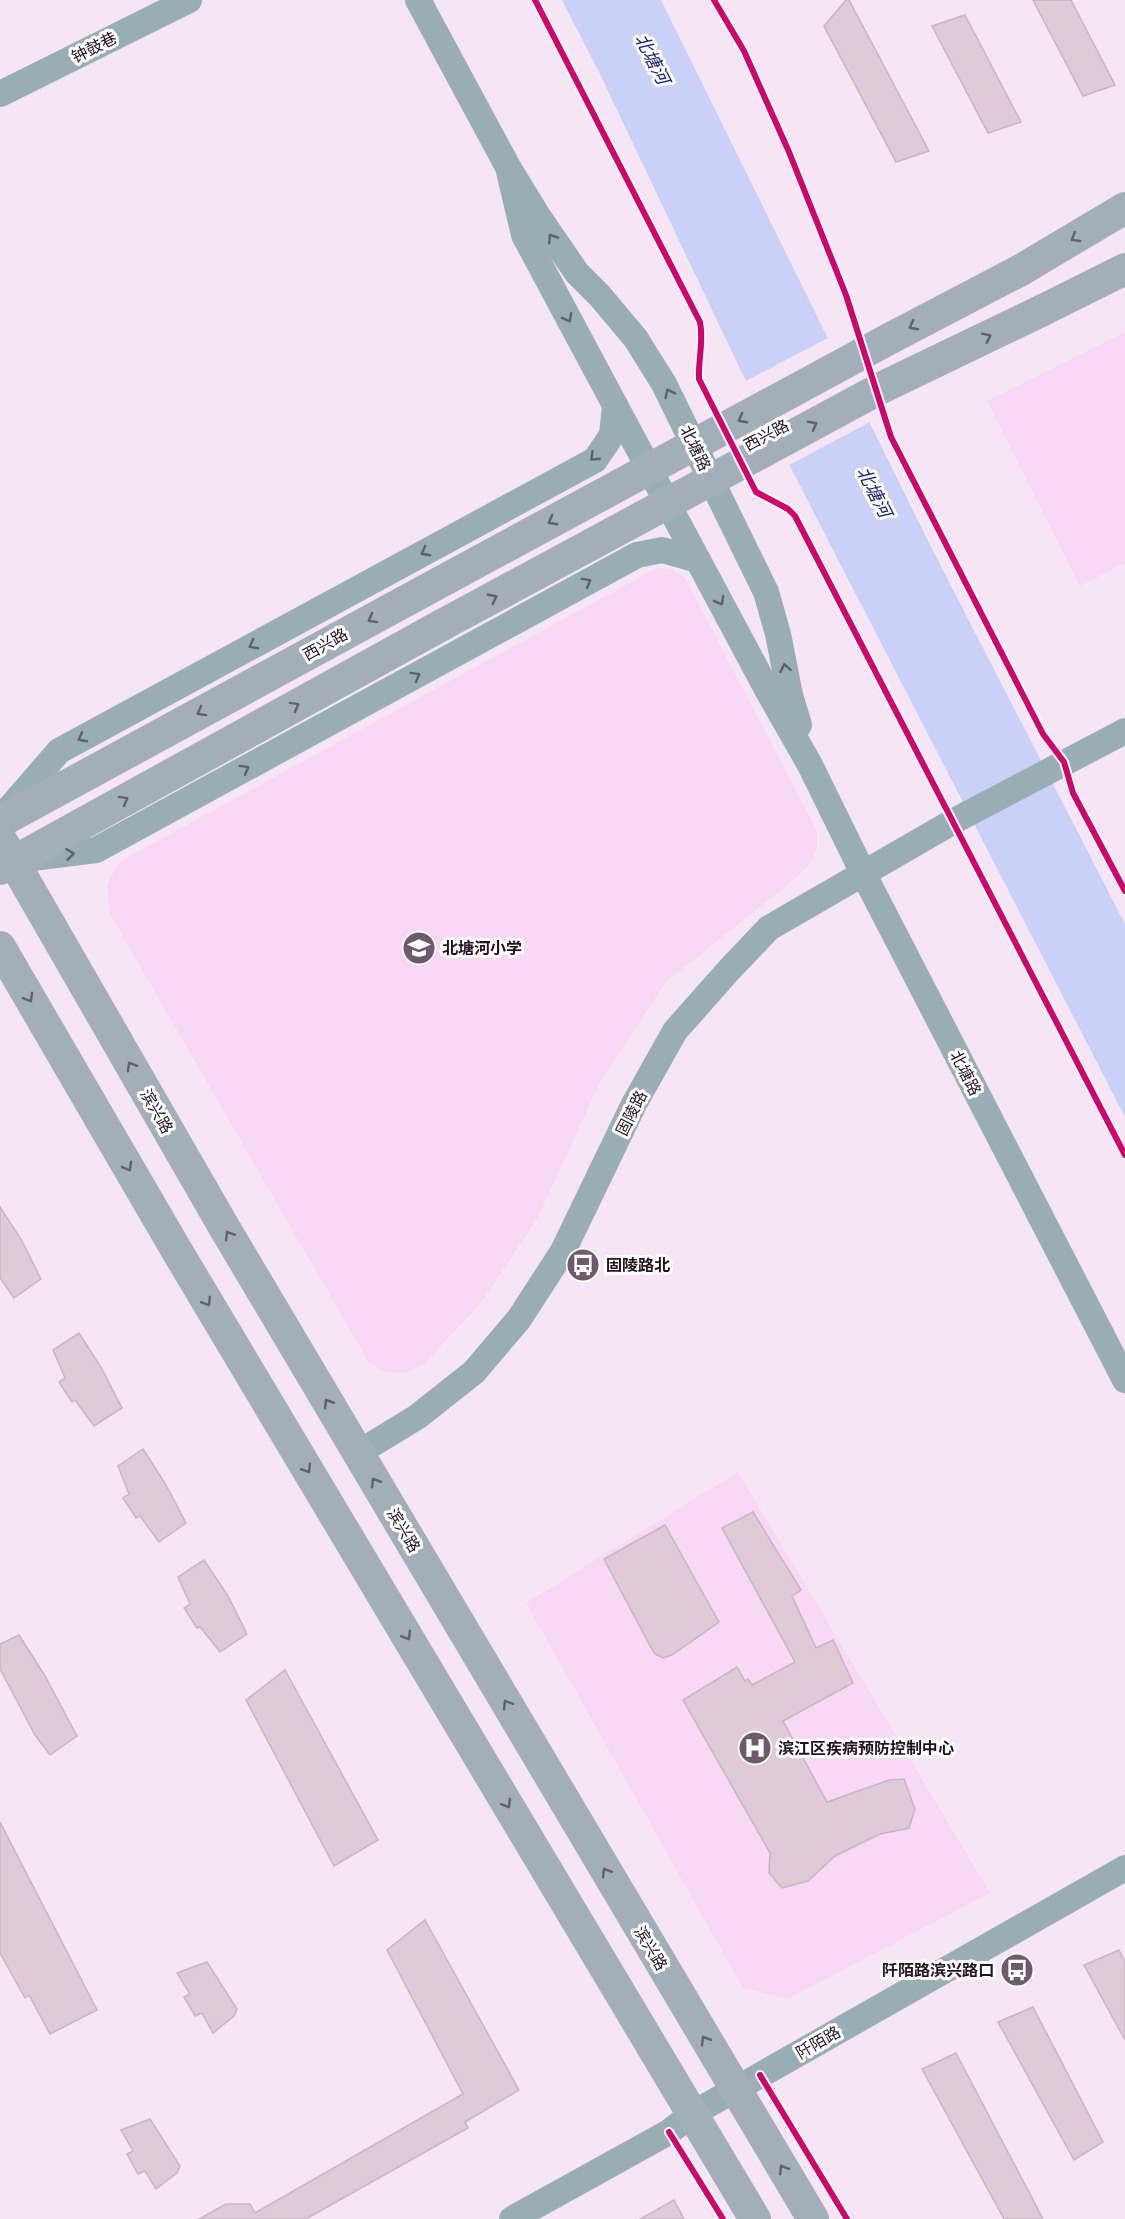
<svg xmlns="http://www.w3.org/2000/svg" width="1125" height="2219" viewBox="0 0 1125 2219" font-family="'Playfair Display','Noto Sans SC',serif">
<style>
.built{fill:#f8d8f5}
.water{fill:#cad1f8}
.pier{fill:#f6e5f4}
.building{fill:#decbd7;stroke:#c8b6c2;stroke-width:1.5}
.lines{fill:none;stroke-linecap:round;stroke-linejoin:round}
.minor{stroke:#98aeb4;stroke-width:26}
.major{stroke:#a2afb8;stroke-width:32}
.major-bridge{stroke:#a2afb8;stroke-width:32}
.cycleway-casing{stroke:#fff;stroke-width:10}
.cycleway{stroke:#d6006c;stroke-width:6}
.oneway{stroke:#5e606b}
.oneway2{stroke:#62606d}
.labels{text-anchor:middle;stroke-width:6;stroke-linejoin:round;paint-order:stroke}
.street-label{font-size:16px;fill:#231122;stroke:#fff}
.poi-label{font-size:16px;font-weight:bold;fill:#231122;stroke:#fff;text-anchor:start}
.water-label{font-size:18px;font-style:italic;fill:#15217a;stroke:#fff}
</style>
<rect width="100%" height="100%" fill="#f6e5f4"/>
<g class="built">
<path d="M1125 332V563L1080 586 987 401Z"/>
<path d="M657 568 672 569 685 578 817 831V850L807 867 791 882 665 983 599 1084 538 1217 480 1304 424 1364 404 1373 384 1372 368 1361 110 914 107 885 119 862Z"/>
<path d="M738 1472 990 1893 787 1999 743 1988 526 1603Z"/>
</g>
<path class="water" d="M562 0H661L929 543 1125 924V1117L742 373 598 70Z"/>
<path class="pier" d="M830 337 872 421 787 466 744 382Z"/>
<g class="building">
<path d="M846 0H849L929 151 896 162 824 26Z"/>
<path d="M1033 0H1071L1115 85 1083 96Z"/>
<path d="M965 15 1021 122 988 133 932 26Z"/>
<path d="M0 1207 22 1241 41 1279 14 1298 0 1278Z"/>
<path d="M79 1333 102 1369 122 1408 94 1426 75 1400 72 1402 59 1382 65 1378 53 1350Z"/>
<path d="M143 1449 166 1485 186 1523 159 1542 140 1516 136 1518 123 1498 129 1494 118 1466Z"/>
<path d="M753 1512 801 1590 792 1596 816 1648 833 1640 853 1683 783 1721 827 1802 889 1780 904 1779 915 1809 909 1828 880 1834 835 1856 808 1881 782 1888 769 1873 770 1853 683 1700 737 1667 745 1681 748 1679 752 1685 795 1662 722 1528Z"/>
<path d="M665 1525 719 1622 672 1655 663 1658 655 1654 649 1644 604 1559Z"/>
<path d="M204 1560 228 1596 247 1634 220 1652 200 1627 197 1628 184 1608 190 1604 178 1577Z"/>
<path d="M19 1635 45 1676 77 1736 50 1755 35 1735 0 1669V1644Z"/>
<path d="M285 1670 378 1840 334 1866 246 1700Z"/>
<path d="M0 1822 97 2010 50 2034 29 1995 25 1998 0 1953Z"/>
<path d="M425 1920 519 2090 465 2122 468 2128 306 2219H199L226 2204H250L255 2213 463 2094 387 1950Z"/>
<path d="M1119 1950 1125 1962V2040L1084 1965Z"/>
<path d="M207 1962 237 2009 234 2016 213 2033 202 2013 195 2016 184 1997 190 1994 177 1973Z"/>
<path d="M1033 2007 1103 2142 1074 2160 998 2022Z"/>
<path d="M956 2053 1043 2219H1004L922 2069Z"/>
<path d="M150 2119 180 2166 177 2173 156 2189 145 2171 138 2174 127 2154 133 2151 121 2130Z"/>
<path d="M674 2200 684 2219H640Z"/>
</g>
<g class="lines">
<g class="minor">
<path d="M418 0 508 167 538 216 577 273 600 296 636 339 664 384 766 592 778 634 790 695 799 725"/>
<path d="M0 94 189 0"/>
<path d="M508 167 524 235 769 693 810 765 863 873 1125 1380"/>
<path d="M1 818 59 751 595 460 612 435 615 405"/>
<path d="M25 859 96 850 637 555 662 550 698 560"/>
<path d="M358 1453 417 1417 474 1372 519 1319 563 1251 634 1104 675 1031 729 970 769 928 954 821 1125 731"/>
<path d="M512 2219 669 2132 692 2114 1125 1868"/>
</g>
<g class="major">
<path d="M1021 270 1125 208"/>
<path d="M1043 310 1125 269"/>
<path d="M0 822 424 591"/>
<path d="M0 838 224 1227 813 2219"/>
<path d="M0 869 442 625"/>
<path d="M0 947 177 1251 755 2219"/>
</g>
<g class="major-bridge">
<path d="M424 591 889 339 1021 270"/>
<path d="M442 625 881 388 1043 310"/>
</g>
<defs>
<g id="cycleway">
<path d="M535 0 700 322C704 341 698 360 699 379L756 492 788 509 795 516 1125 1155"/>
<path d="M714 0 744 51 789 152 846 295 891 437 1043 734 1064 762 1073 793 1125 891"/>
<path d="M760 2075 847 2219"/>
<path d="M669 2132 723 2219"/>
</g>
</defs>
<use href="#cycleway" class="cycleway-casing"/>
<use href="#cycleway" class="cycleway"/>
</g>
<defs><path id="oneway-chevron" d="M-2-3.5L2.5 0L-2 3.5" fill="none" stroke-width="1.6" stroke-linecap="round" stroke-linejoin="round" transform="scale(1.5)"/></defs>
<g class="oneway">
<use href="#oneway-chevron" transform="translate(552 238) rotate(-123)"/>
<use href="#oneway-chevron" transform="translate(568 318) rotate(62)"/>
<use href="#oneway-chevron" transform="translate(669 393) rotate(-116)"/>
<use href="#oneway-chevron" transform="translate(594 457) rotate(136)"/>
<use href="#oneway-chevron" transform="translate(425 552) rotate(152)"/>
<use href="#oneway-chevron" transform="translate(587 582) rotate(-29)"/>
<use href="#oneway-chevron" transform="translate(720 601) rotate(62)"/>
<use href="#oneway-chevron" transform="translate(253 645) rotate(152)"/>
<use href="#oneway-chevron" transform="translate(785 668) rotate(-101)"/>
<use href="#oneway-chevron" transform="translate(416 676) rotate(-29)"/>
<use href="#oneway-chevron" transform="translate(82 738) rotate(152)"/>
<use href="#oneway-chevron" transform="translate(245 769) rotate(-29)"/>
<use href="#oneway-chevron" transform="translate(70 854) rotate(-7)"/>
</g>
<g class="oneway2">
<use href="#oneway-chevron" transform="translate(1075 238) rotate(149)"/>
<use href="#oneway-chevron" transform="translate(913 326) rotate(152)"/>
<use href="#oneway-chevron" transform="translate(987 337) rotate(-26)"/>
<use href="#oneway-chevron" transform="translate(742 419) rotate(152)"/>
<use href="#oneway-chevron" transform="translate(813 425) rotate(-28)"/>
<use href="#oneway-chevron" transform="translate(552 521) rotate(152)"/>
<use href="#oneway-chevron" transform="translate(493 598) rotate(-28)"/>
<use href="#oneway-chevron" transform="translate(372 619) rotate(151)"/>
<use href="#oneway-chevron" transform="translate(295 706) rotate(-29)"/>
<use href="#oneway-chevron" transform="translate(201 712) rotate(151)"/>
<use href="#oneway-chevron" transform="translate(124 800) rotate(-29)"/>
<use href="#oneway-chevron" transform="translate(29 998) rotate(60)"/>
<use href="#oneway-chevron" transform="translate(131 1066) rotate(-120)"/>
<use href="#oneway-chevron" transform="translate(128 1167) rotate(60)"/>
<use href="#oneway-chevron" transform="translate(229 1235) rotate(-121)"/>
<use href="#oneway-chevron" transform="translate(207 1302) rotate(59)"/>
<use href="#oneway-chevron" transform="translate(328 1403) rotate(-121)"/>
<use href="#oneway-chevron" transform="translate(307 1469) rotate(59)"/>
<use href="#oneway-chevron" transform="translate(375 1482) rotate(-121)"/>
<use href="#oneway-chevron" transform="translate(407 1636) rotate(59)"/>
<use href="#oneway-chevron" transform="translate(507 1704) rotate(-121)"/>
<use href="#oneway-chevron" transform="translate(507 1804) rotate(59)"/>
<use href="#oneway-chevron" transform="translate(606 1872) rotate(-121)"/>
<use href="#oneway-chevron" transform="translate(705 2040) rotate(-121)"/>
<use href="#oneway-chevron" transform="translate(783 2169) rotate(-121)"/>
</g>
<defs>
<symbol id="school-disc" viewBox="-11 -11 22 22"><circle r="9.5" fill="#6d5b6c" stroke="#fff"/><path d="M0-5L7-2L0 1L-7-2ZM-4 1L0 2.5L4 1V4Q0 6-4 4Z" fill="#fff"/></symbol>
<symbol id="bus-disc" viewBox="-11 -11 22 22"><circle r="9.5" fill="#6d5b6c" stroke="#fff"/><path d="M-5-6H5V4H4V6H2V4H-2V6H-4V4H-5ZM-3.5-4V0h7V-4ZM-3.5 1.2v1.5H-2V1.2ZM2 1.2v1.5H3.5V1.2Z" fill="#fff"/></symbol>
<symbol id="hospital-disc" viewBox="-11 -11 22 22"><circle r="9.5" fill="#6d5b6c" stroke="#fff"/><path d="M-5-5h3v3.5h4V-5h3V5h-3V1.5h-4V5h-3Z" fill="#fff"/></symbol>
</defs>
<g fill-rule="evenodd">
<use href="#school-disc" x="400" y="929" width="38" height="38"/>
<use href="#bus-disc" x="564" y="1246" width="38" height="38"/>
<use href="#hospital-disc" x="736" y="1729" width="38" height="38"/>
<use href="#bus-disc" x="998" y="1951" width="38" height="38"/>
</g>
<g class="labels">
<g class="street-label">
<text transform="translate(94 47) rotate(-27)" y="6">钟鼓巷</text>
<text transform="translate(766 435) rotate(-28)" y="6">西兴路</text>
<text transform="translate(696 448) rotate(64)" y="6">北塘路</text>
<text transform="translate(325 644) rotate(-29)" y="6">西兴路</text>
<text transform="translate(966 1073) rotate(63)" y="6">北塘路</text>
<text transform="translate(157 1111) rotate(60)" y="6">滨兴路</text>
<text transform="translate(631 1113) rotate(-63)" y="6">固陵路</text>
<text transform="translate(404 1530) rotate(59)" y="6">滨兴路</text>
<text transform="translate(651 1948) rotate(59)" y="6">滨兴路</text>
<text transform="translate(818 2042) rotate(-30)" y="6">阡陌路</text>
</g>
<g class="poi-label">
<text x="442" y="954">北塘河小学</text>
<text x="606" y="1271">固陵路北</text>
<text x="778" y="1754">滨江区疾病预防控制中心</text>
<text x="994" y="1976" text-anchor="end">阡陌路滨兴路口</text>
</g>
<g class="water-label">
<text transform="translate(652 59) rotate(63)" y="6">北塘河</text>
<text transform="translate(874 492) rotate(63)" y="6">北塘河</text>
</g>
</g>
</svg>
